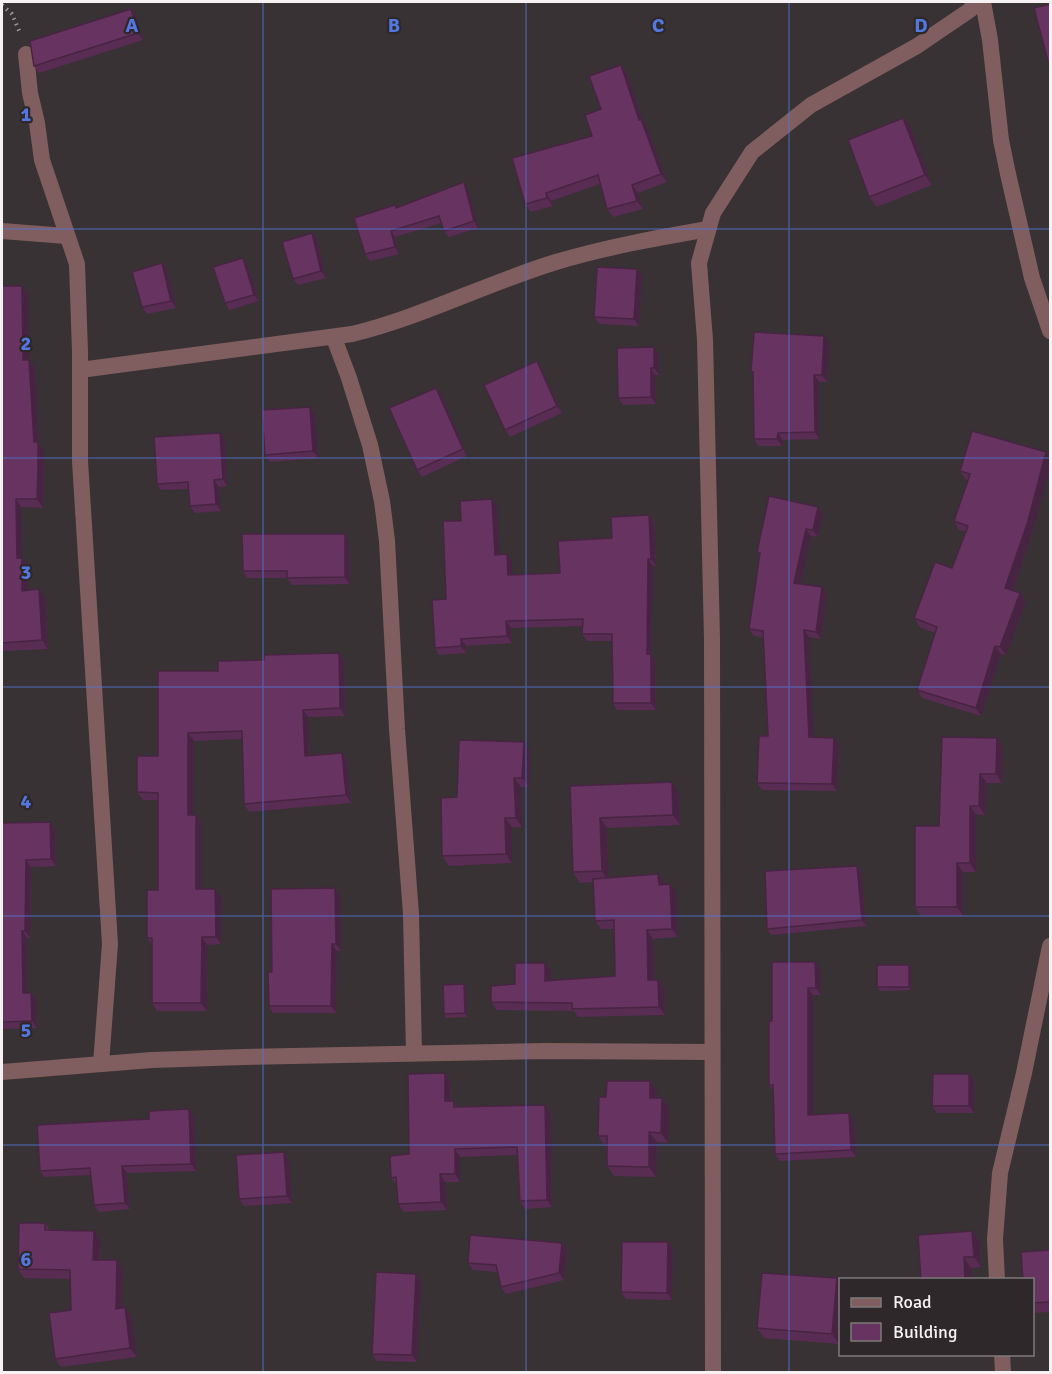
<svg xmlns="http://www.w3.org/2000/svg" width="1052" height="1374" viewBox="0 0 1052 1374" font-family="Signika,sans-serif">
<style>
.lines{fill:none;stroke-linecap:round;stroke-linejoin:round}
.path{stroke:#9b9697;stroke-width:4;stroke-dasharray:1.5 4.5;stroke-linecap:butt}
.minor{stroke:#805e5f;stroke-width:16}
.wall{fill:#592c53}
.shaded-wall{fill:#482443}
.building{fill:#673360;stroke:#482443;stroke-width:1.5}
.grid{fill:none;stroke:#5377df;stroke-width:1.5;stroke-opacity:0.55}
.grid-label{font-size:20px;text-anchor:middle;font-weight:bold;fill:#5377df;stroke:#2e282a;stroke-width:4.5;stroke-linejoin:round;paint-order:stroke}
</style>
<rect width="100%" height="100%" fill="#383234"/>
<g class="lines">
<path class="path" d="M2 5 12 14 20 33"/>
<g class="minor">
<path d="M983 2 990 40 1001 140 1008 174 1032 278 1050 331"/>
<path d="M26 54 30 93 37 123 42 160 77 264 80 352V461L110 944 101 1064"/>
<path d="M2 231 66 236"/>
<path d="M334 338 349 378 370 445 382 501 387 541 397 729 411 914 414 1053"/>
<path d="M80 370 352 334C422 317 487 283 556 262 606 247 657 238 708 229"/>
<path d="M2 1072 152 1060 244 1057 544 1051 712 1052"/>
<path d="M997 1280 995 1239 1000 1173 1024 1073 1050 946"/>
<path d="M1002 1354 1003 1372"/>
<path d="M713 1372 712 638 705 340 699 263 713 213 752 152 811 105 917 46 970 10 975 2"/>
</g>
</g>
<g class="wall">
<path d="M131 9 136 16 143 40 39 73 34 66Z"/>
<path d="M621 65 627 73 643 122 647 127 667 182 638 193 643 209 613 217 607 209 600 184 551 201 553 206 531 212 525 204 592 136 601 109Z"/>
<path d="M911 128 932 185 877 207 869 197Z"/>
<path d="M468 189 478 228 449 237 444 231 441 223 395 237 399 254 370 261 365 254 397 207Z"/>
<path d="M317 239 326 278 298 285 293 279Z"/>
<path d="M243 258 247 264 259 301 229 310 225 303Z"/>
<path d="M162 263 167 269 176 308 147 314 142 307Z"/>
<path d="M637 269 642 276 639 326 599 324 594 317Z"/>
<path d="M2 286 28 294V360L35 368 39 444 44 451V475L43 508 21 507 22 559 28 566V590L45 598 48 649 2 651Z"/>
<path d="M829 343 827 382H819V439L783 440 782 446H758L754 439 753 375 751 372Z"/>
<path d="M654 347 659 354V375H655L656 404 623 405 618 398Z"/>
<path d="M541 368 562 413 510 437 505 430Z"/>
<path d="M436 388 441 394 467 456 422 477 417 470Z"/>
<path d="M310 407 315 414 318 458 270 462 265 455Z"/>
<path d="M972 431 1033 530 1013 591 1020 593 1026 602 1006 655 1001 654 981 716 922 698 917 690 935 633 920 627 914 618 952 568 966 532 959 530 954 521 968 480H966L960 471Z"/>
<path d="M225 439 227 486 219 487 221 511 195 513 190 506 189 489 161 490 157 484Z"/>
<path d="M497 506 499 555 512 561V575L560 573 649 515 654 522 656 566H653L651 655 655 660 656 710H617L613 703 612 641H587L582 634 583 626 511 628 512 643 466 646V653L439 655 435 648 446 599 461 521Z"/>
<path d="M818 507 823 514 818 537 811 536 800 584 827 594 821 639 809 637 813 737 839 745 837 791 762 790 757 783 768 736 763 637 754 636 749 629 759 555 757 552Z"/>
<path d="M345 534 349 541 350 584 292 585 287 578H247L243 571Z"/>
<path d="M339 653 344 661 345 716 308 717 310 756 342 753 347 760 351 803 249 812 244 804 242 739 194 741 193 815H196L201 822V889L221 897V944L207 945V1011H157L152 1003V945L147 938 158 890V800H143L137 792 158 756 218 671 264 660Z"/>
<path d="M997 738 1003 747 1002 783H987L985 815 976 814V872H963V916H921L915 907 939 826Z"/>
<path d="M530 751 529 787H521L522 827H512V863L449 866 442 856 457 797Z"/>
<path d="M570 786 679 793 680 825 607 828 609 878 658 874 664 882V885L676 892 678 937 653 939 654 980H658L664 988 665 1015 578 1017 574 1011 497 1010 491 1002 515 984 545 963 551 971V981L615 976 614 929H601L595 921 593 882 580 883 573 872Z"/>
<path d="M50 822 55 829 56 866 31 867 30 938H27V993L36 1000 37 1028 2 1029V823Z"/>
<path d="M857 866 861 872 866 926 771 935 767 929Z"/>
<path d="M340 895 341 951H337L336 1013H273L269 1006 272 972Z"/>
<path d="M815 962 820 969 821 995H813V1115L854 1120 856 1157 780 1161 775 1154 773 1090 769 1085 772 1021Z"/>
<path d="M911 968V990L880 991 877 987Z"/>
<path d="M464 984 466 988 467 1017 446 1018 444 1014Z"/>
<path d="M445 1073 450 1081 451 1101 458 1107 545 1105 551 1113 552 1207 525 1209 520 1201 518 1155 460 1157V1182H445L447 1210 404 1212 398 1204 397 1185 391 1178 409 1154Z"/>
<path d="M969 1074 974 1081V1113H937L932 1106Z"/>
<path d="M657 1091V1098H662L669 1108 668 1143 657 1142 656 1177 614 1176 607 1166V1146H605L598 1136 606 1097Z"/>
<path d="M194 1116 196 1171 127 1173 130 1209 99 1212 94 1205 91 1175 44 1177 40 1171 149 1119Z"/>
<path d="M284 1152 289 1159 292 1203 244 1206 239 1199Z"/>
<path d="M45 1223 50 1230 94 1231 100 1240V1260H117L123 1269 122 1308 125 1307 131 1316 137 1357 61 1367 55 1359 71 1310V1279L24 1278 18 1269Z"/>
<path d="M972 1231 980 1242 981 1267 971 1268 921 1280Z"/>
<path d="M668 1242 673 1249 672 1300 626 1299 621 1292Z"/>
<path d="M562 1243 567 1250 564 1280 506 1294 501 1287 497 1272 473 1270 468 1263Z"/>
<path d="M1050 1250V1312L1032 1313V1280Z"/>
<path d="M416 1274 421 1281 417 1362 377 1361 372 1354Z"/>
<path d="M837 1278 839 1344 764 1338 757 1328Z"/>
</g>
<g class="shaded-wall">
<path d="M131 9 136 16 143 40 138 33Z"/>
<path d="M621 65 627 73 643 122 647 127 667 182 661 174 639 120Z"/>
<path d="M903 118 911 128 932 185 925 175Z"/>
<path d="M464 182 468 189 478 228 474 221Z"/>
<path d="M632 185 638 193 643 209 637 201Z"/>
<path d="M546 193 551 201 553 206 547 198Z"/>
<path d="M391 231 395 237 399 254 395 247Z"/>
<path d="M312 233 317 239 326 278 321 271Z"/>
<path d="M243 258 247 264 259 301 254 295Z"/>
<path d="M162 263 167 269 176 308 171 301Z"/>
<path d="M637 269 642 276 639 326 634 319Z"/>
<path d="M22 286 28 294 29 368 23 360Z"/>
<path d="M824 336 829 343 827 382 822 375Z"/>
<path d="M654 347 659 354V375L654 368Z"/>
<path d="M29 360 35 368 39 444 44 451 43 508 37 499Z"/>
<path d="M537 361 541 368 562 413 557 406Z"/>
<path d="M651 368 655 375 656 404 651 397Z"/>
<path d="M814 375 819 382V439L815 432Z"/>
<path d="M436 388 441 394 467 456 463 449Z"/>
<path d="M310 407 315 414 318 458 313 451Z"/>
<path d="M220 433 225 439 227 486 223 479Z"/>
<path d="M778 433 783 440 782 446 777 439Z"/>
<path d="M1046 452 1050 459V466L1033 530 1011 596 1005 588Z"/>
<path d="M214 480 219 487 221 511 216 504Z"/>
<path d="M16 499 21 507 22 559 28 566V599L22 591 17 558Z"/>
<path d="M492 499 497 506 500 562 495 555Z"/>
<path d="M818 507 823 514 818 537 813 530Z"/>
<path d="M649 515 654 522 656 566 651 559Z"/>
<path d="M806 529 811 536 799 590 794 583Z"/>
<path d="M345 534 349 541 350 584 345 577Z"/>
<path d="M507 554 512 561 513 582 508 575Z"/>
<path d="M648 559 653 566 651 655 655 660 656 710 651 703 647 654Z"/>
<path d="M822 587 827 594 821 639 816 632Z"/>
<path d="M39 589 45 598 48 649 42 640Z"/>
<path d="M1020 593 1026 602 1006 655 1000 647Z"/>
<path d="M506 621 511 628 512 643 507 636Z"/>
<path d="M804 630 809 637 814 744 809 737Z"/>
<path d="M461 639 466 646V653L461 646Z"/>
<path d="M995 646 1001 654 981 716 976 708Z"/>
<path d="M339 653 344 661 345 716 340 708Z"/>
<path d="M303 710 308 717 310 764 305 756Z"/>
<path d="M188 733 194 741 193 823 188 815Z"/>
<path d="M834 738 839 745 837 791 832 784Z"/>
<path d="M997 738 1003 747 1002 783 996 774Z"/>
<path d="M524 742 530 751 529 787 522 778Z"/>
<path d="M342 753 347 760 351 803 346 795Z"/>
<path d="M980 774 987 783 985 815 979 806Z"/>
<path d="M514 778 521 787 522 827 516 818Z"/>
<path d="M672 782 679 793 680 825 673 815Z"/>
<path d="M970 806 976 814V872L970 863Z"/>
<path d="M196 815 201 822V897L196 889Z"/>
<path d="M505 818 512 827V863L506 854Z"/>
<path d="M600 818 607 828 609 882 602 871Z"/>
<path d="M50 822 55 829 56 866 51 859Z"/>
<path d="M26 860 31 867 30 938 25 931Z"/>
<path d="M957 863 963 872V916L957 907Z"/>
<path d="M857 866 861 872 866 926 862 920Z"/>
<path d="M658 874 664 882V893L659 885Z"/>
<path d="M670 884 676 892 678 937 672 929Z"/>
<path d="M335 888 340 895 341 951 336 944Z"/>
<path d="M215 889 221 897V944L216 937Z"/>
<path d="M647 930 653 939 654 988 648 980Z"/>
<path d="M22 931 27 938V1000L23 993Z"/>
<path d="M202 937 207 945V1011L201 1003Z"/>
<path d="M332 944 337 951 336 1013 331 1006Z"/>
<path d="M815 962 820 969 821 995 816 988Z"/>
<path d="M545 963 551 971V990L545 981Z"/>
<path d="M909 965 911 968V990L909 987Z"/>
<path d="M658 980 664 988 665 1015 659 1007Z"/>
<path d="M464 984 466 988 467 1017 465 1013Z"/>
<path d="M808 988 813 995V1122L808 1115Z"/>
<path d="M31 993 36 1000 37 1028 32 1021Z"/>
<path d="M445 1073 450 1081 451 1109 445 1101Z"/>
<path d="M969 1074 974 1081V1113L969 1106Z"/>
<path d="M650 1081 657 1091V1108L650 1098Z"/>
<path d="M662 1098 669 1108 668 1143 661 1133Z"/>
<path d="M545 1105 551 1113 552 1207 547 1200Z"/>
<path d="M189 1109 194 1116 196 1171 191 1164Z"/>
<path d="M849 1113 854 1120 856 1157 851 1150Z"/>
<path d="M649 1132 657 1142 656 1177 649 1167Z"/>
<path d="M455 1149 460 1157V1182L455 1174Z"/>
<path d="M284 1152 289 1159 292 1203 287 1196Z"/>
<path d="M122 1166 127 1173 130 1209 125 1203Z"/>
<path d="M440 1174 445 1182 447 1210 441 1202Z"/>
<path d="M94 1231 100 1240 99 1269 93 1260Z"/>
<path d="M972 1231 980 1242 981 1267 974 1257Z"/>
<path d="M668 1242 673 1249 672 1300 667 1293Z"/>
<path d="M562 1243 567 1250 564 1280 559 1273Z"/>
<path d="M964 1257 971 1268 972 1280H965Z"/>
<path d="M117 1260 123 1269 122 1317 116 1309Z"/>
<path d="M416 1274 421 1281 417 1362 412 1355Z"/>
<path d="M837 1278 840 1283V1332L839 1344 832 1334Z"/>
<path d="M125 1307 131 1316 137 1357 130 1348Z"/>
</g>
<g class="building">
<path d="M1050 4V69L1034 8Z"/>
<path d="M131 9 138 33 34 66 30 41Z"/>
<path d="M621 65 639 120 641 119 661 174 632 185 637 201 607 209 598 175 546 193 547 198 525 204 512 158 592 136 585 115 601 109 589 76Z"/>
<path d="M903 118 925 175 869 197 848 140Z"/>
<path d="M464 182 474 221 444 231 439 216 391 231 395 247 365 254 354 218 395 205 396 208Z"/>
<path d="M312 233 321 271 293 279 282 242Z"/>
<path d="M243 258 254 295 225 303 213 267Z"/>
<path d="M162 263 171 301 142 307 132 272Z"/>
<path d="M597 267 637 269 634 319 594 317Z"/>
<path d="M2 286H22L23 360H29L34 442H38V467L37 499H16L17 558H22V591L39 589 42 640 2 643Z"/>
<path d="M754 332 824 336 822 375H814L815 432 778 433 777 439H754L753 372H751Z"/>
<path d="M654 347V368H651V397L618 398 617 348Z"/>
<path d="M537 361 557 406 505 430 484 385Z"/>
<path d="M436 388 463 449 417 470 389 408Z"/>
<path d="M310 407 313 451 265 455 262 410Z"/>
<path d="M972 431 1046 452 1028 521 1005 588 1020 593 1000 647 995 646 976 708 917 690 937 627 914 618 935 562 952 568 968 526 954 521 970 474 960 471Z"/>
<path d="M220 433 223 479 214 480 216 504 190 506 188 482 157 484 154 437Z"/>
<path d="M769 496 818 507 813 530 806 529 794 583 822 587 816 632 804 630 809 737 834 738 832 784 757 783 759 736H768L763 631 749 629 760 553 757 552Z"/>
<path d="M492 499 495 555 507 554 508 575 560 573 558 541 612 538 611 517 649 515 651 559H648L647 654H651V703H613L612 634H582L583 619 506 621 507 636 461 639V646L435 648 432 600 446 599 443 521H461L460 501Z"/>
<path d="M242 534H345V577L287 578V571H243Z"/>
<path d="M339 653 340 708 303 710 305 756 342 753 346 795 244 804 242 731 188 733V815H196V889H215L216 937H202L201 1003H152V938H147V890H158V793L137 792V756H158V671H218V661L264 660V655Z"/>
<path d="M942 737 997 738 996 774H980L979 806H970V863H957V907H915V826H939Z"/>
<path d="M459 740 524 742 522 778H514L516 818H505L506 854 442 856 441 798 457 797Z"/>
<path d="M672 782 673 815 600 818 602 871 573 872 570 786Z"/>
<path d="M50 822 51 859 26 860 25 931H22L23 993H31L32 1021 2 1022V823Z"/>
<path d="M857 866 862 920 767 929 765 871Z"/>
<path d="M658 874 659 885 670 884 672 929 647 930 648 980H658L659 1007 572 1009V1003L491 1002V986L515 984V963H545V981L615 976 614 920 595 921 593 879Z"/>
<path d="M335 888 336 944H332L331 1006H269L268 972H272L271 889Z"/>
<path d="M772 962H815L816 988H808V1115L849 1113 851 1150 775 1154 773 1085H769V1021H772Z"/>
<rect x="877" y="965" width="32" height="22"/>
<path d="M464 984 465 1013 444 1014 443 985Z"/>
<path d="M445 1073V1101H454V1107L545 1105 547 1200 520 1201 517 1147 455 1149V1174H440L441 1202 398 1204 396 1177 391 1178 390 1156 409 1154 408 1074Z"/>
<path d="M933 1074H969V1106H932Z"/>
<path d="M607 1081H650V1098H662L661 1133 649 1132V1167L607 1166V1136H598L599 1097H606Z"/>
<path d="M189 1109 191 1164 122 1166 125 1203 94 1205 90 1168 40 1171 37 1125 149 1119V1111Z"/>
<path d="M284 1152 287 1196 239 1199 236 1155Z"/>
<path d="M19 1223H45V1230L94 1231 93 1260H117L116 1309 125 1307 130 1348 55 1359 49 1313 71 1310 70 1270 18 1269Z"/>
<path d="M972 1231 974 1257H964L965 1280H921L918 1235Z"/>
<path d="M470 1235 562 1243 559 1273 501 1287 496 1265 468 1263Z"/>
<path d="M622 1242H668L667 1293 621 1292Z"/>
<path d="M1050 1250V1302L1032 1303V1280H1023L1021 1252Z"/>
<path d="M376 1272 416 1274 412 1355 372 1354Z"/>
<path d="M762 1273 837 1278 832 1334 757 1328Z"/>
</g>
<path class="grid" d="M263 2V1372M526 2V1372M789 2V1372M2 229H1050M2 458H1050M2 687H1050M2 916H1050M2 1145H1050"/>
<g class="grid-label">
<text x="132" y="32">A</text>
<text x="394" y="32">B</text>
<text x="658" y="32">C</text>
<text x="921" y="32">D</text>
<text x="26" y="121">1</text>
<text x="26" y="350">2</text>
<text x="26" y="579">3</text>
<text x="26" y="808">4</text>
<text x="26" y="1037">5</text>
<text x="26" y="1266">6</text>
</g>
<rect width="1052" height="1374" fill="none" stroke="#f6f2f3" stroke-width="6"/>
<rect x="839" y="1278" width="195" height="78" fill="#2e282a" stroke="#7e797a" stroke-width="1.5"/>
<rect x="851" y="1298" width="30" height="9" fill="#805e5f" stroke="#7e797a" stroke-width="1.5"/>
<text x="893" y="1308" font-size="18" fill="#f6f2f3">Road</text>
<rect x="851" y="1323" width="30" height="18" fill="#673360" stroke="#7e797a" stroke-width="1.5"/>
<text x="893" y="1338" font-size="18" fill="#f6f2f3">Building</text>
</svg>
